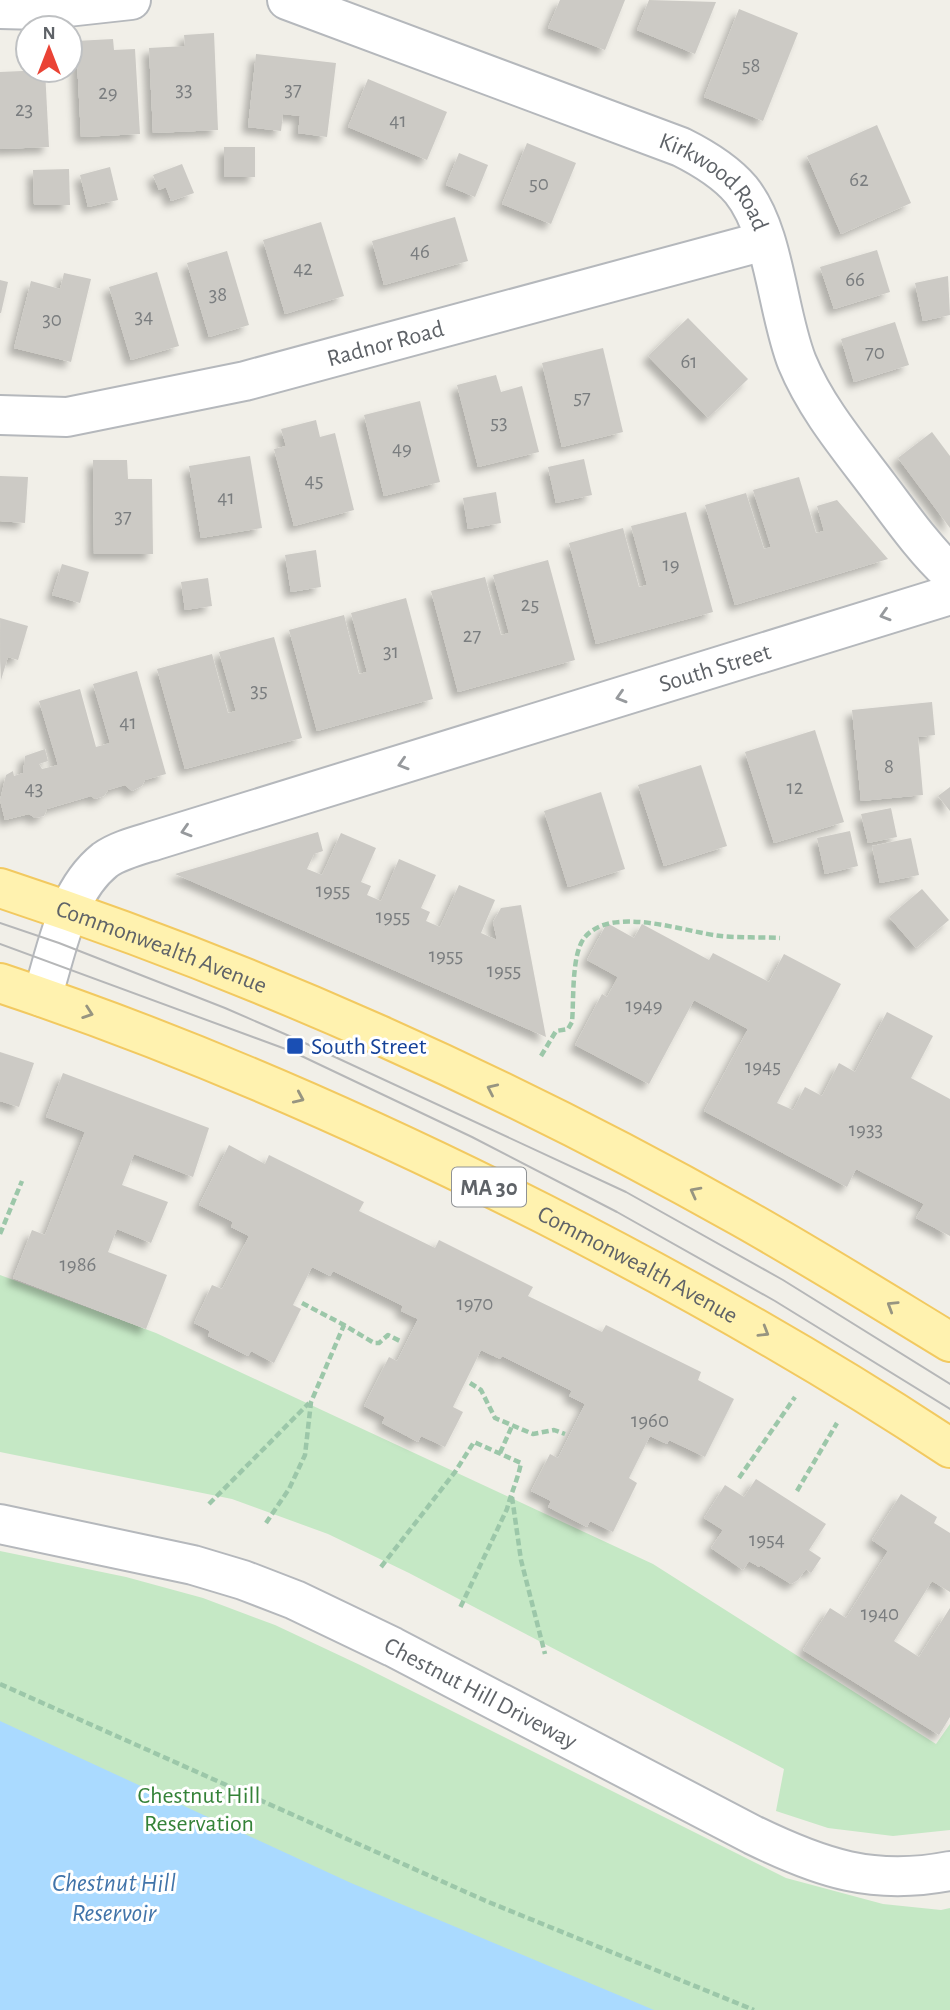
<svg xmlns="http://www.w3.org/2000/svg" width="950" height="2010" viewBox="0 0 950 2010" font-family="'Alegreya Sans',sans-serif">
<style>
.green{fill:#c5e8c5}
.water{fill:#aadaff}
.building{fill:#cccac5;filter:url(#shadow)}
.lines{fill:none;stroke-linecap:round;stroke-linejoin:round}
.minor-casing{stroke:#b5b8bc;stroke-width:42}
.major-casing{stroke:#f2c960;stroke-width:42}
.path{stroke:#9cc7a9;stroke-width:4.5;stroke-dasharray:7 3.5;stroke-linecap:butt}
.minor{stroke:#fff;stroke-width:38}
.major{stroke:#fff2af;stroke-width:38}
.tram{stroke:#b6b7b8;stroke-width:2}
.oneway{stroke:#979a9d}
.oneway2{stroke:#979581}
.transit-dot{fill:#1a4fb4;stroke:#fff;stroke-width:2.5}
.labels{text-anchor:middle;stroke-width:6;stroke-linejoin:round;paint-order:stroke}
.number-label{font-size:21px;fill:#7a7d7f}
.shield{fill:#fff;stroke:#8f9295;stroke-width:2}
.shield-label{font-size:23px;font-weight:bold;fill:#5f6368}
.street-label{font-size:24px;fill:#5f6368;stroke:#fff}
.transit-label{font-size:24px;fill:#164399;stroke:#fff;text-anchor:start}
.park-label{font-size:24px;fill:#348238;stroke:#fff}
.water-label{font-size:26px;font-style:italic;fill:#4174aa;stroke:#fff}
</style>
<defs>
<filter id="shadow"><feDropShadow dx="-6" dy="6" stdDeviation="3.5" flood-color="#0004"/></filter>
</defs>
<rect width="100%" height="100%" fill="#f1efe8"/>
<g class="green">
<path d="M0 1275 156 1333 653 1564 936 1744 950 1724V1830L893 1836 828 1828 776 1811 784 1769 409 1573 328 1534 232 1499 0 1452Z"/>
<path d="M0 1551 126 1577 203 1598 275 1625 360 1665 786 1878 883 1904 941 1910 950 1908V2010H0Z"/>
</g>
<path class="water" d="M0 1721 351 1883 654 2010H0Z"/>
<g class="building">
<path d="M560 0H625L605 50 548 28Z"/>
<path d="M649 0 716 2 695 54 637 30Z"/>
<path d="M739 9 798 33 763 121 704 97Z"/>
<path d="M214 33 218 130 153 133 149 48 185 46 184 35Z"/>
<path d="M113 39 114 50 135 49 140 134 81 137 76 41Z"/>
<path d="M256 54 336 63 327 137 298 133 300 116 283 114 281 131 248 127Z"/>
<path d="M45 70 49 147 0 149V72Z"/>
<path d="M368 79 447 112 427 160 348 127Z"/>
<path d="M877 125 911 203 841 234 807 156Z"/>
<path d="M527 143 576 163 551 224 502 204Z"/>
<rect x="224" y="147" width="31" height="30"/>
<path d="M459 153 488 165 475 197 446 185Z"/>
<path d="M182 164 194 193 171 201 166 187 159 190 153 175Z"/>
<path d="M110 167 118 200 88 207 80 175Z"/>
<path d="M69 169 70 205H34L33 170Z"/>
<path d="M455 217 468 261 384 285 372 241Z"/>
<path d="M321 222 344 296 285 314 263 240Z"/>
<path d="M877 250 890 292 834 309 820 267Z"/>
<path d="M227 251 249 325 209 337 187 263Z"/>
<path d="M157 272 179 346 131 360 109 287Z"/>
<path d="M64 273 91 279 71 362 14 348 31 281 60 289Z"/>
<path d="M948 276 950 315 923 321 915 283Z"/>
<path d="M0 280 8 282 1 313H0Z"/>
<path d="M688 318 748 379 708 418 648 356Z"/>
<path d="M895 322 909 365 854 382 841 339Z"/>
<path d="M603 348 623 432 562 447 542 363Z"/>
<path d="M496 375 501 392 522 386 539 452 478 467 457 385Z"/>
<path d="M420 401 440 482 384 496 364 415Z"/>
<path d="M316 420 320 437 335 433 354 510 294 526 274 449 286 446 281 429Z"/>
<path d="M932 432 950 456V528L898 458Z"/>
<path d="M250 456 262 528 201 538 189 466Z"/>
<path d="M584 459 592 495 556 503 548 467Z"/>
<path d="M93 460H127L128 479H152L153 554H94Z"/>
<path d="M0 476 28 477 25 523 0 521Z"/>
<path d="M799 477 816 533 824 531 817 506 837 500 888 559 735 605 705 505 746 493 764 549 771 547 753 490Z"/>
<path d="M496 492 501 523 468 529 463 498Z"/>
<path d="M686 512 713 612 596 644 569 543 623 528 639 587 647 585 631 526Z"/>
<path d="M316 550 321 587 291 592 285 555Z"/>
<path d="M548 560 575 660 458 692 431 591 485 577 501 635 509 633 493 575Z"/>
<path d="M62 564 89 572 80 603 52 595Z"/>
<path d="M208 578 212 606 185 610 181 582Z"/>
<path d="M406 598 433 699 317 731 289 630 344 615 359 674 367 672 351 613Z"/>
<path d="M0 618 28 626 18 660 8 657 1 680Z"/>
<path d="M274 637 302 738 185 769 157 669 212 654 228 713 236 711 219 652Z"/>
<path d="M137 671 166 774 145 780 142 786 132 791 125 785 108 790 104 796 95 799 91 796 47 809 44 816 35 818 29 814 5 820 0 800 6 775 13 771 14 776 23 773 25 756 45 749 48 761 39 764 42 769 58 765 39 701 80 689 96 747 110 743 93 684Z"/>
<path d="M932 702 935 735 918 737 923 795 861 801 852 710Z"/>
<path d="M815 730 844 822 774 843 745 752Z"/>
<path d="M701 765 727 846 664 866 638 785Z"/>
<path d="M950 787V811L938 796Z"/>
<path d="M601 792 625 869 568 887 544 811Z"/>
<path d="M891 808 897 837 868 843 861 814Z"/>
<path d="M850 831 858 866 825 874 817 838Z"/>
<path d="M318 832 323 851 314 854 307 869 322 875 341 833 376 848 361 882 371 886 367 895 381 901 399 859 436 875 421 908 430 912 426 921 440 927 459 885 495 900 481 933 497 940 493 922 501 908 521 905 546 1037 175 874Z"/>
<path d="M911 838 919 875 880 883 872 846Z"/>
<path d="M922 889 949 920 916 948 889 917Z"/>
<path d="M607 923 634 938 642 924 709 960 713 953 769 982 784 954 841 984 777 1103 793 1110 805 1087 822 1096 839 1063 855 1072 887 1012 933 1036 911 1078 950 1099V1236L916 1218 924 1204 856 1169 847 1187 704 1111 748 1029 694 1000 649 1084 575 1045 602 994 607 997 618 977 587 960Z"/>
<path d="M0 1052 34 1063 19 1107 0 1101Z"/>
<path d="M63 1073 209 1128 193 1177 134 1154 122 1185 168 1202 151 1243 117 1229 108 1252 167 1275 146 1329 13 1278 32 1230 45 1235 85 1132 46 1117Z"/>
<path d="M229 1145 265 1164 269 1155 364 1202 359 1211 435 1248 439 1240 533 1287 528 1296 602 1332 606 1325 701 1372 698 1380 734 1399 705 1457 669 1440 667 1444 650 1436 629 1478 637 1483 613 1532 590 1521 587 1527 548 1507 551 1501 531 1491 550 1454 558 1458 585 1404 569 1396 572 1391 502 1356 500 1359 481 1350 453 1407 463 1412 445 1447 421 1436 418 1442 382 1423 385 1417 364 1406 389 1357 397 1361 418 1319 401 1311 403 1306 333 1271 330 1276 312 1267 293 1305 301 1309 274 1363 251 1351 248 1356 208 1336 210 1331 194 1323 212 1285 222 1289 249 1236 231 1227 233 1222 199 1205Z"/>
<path d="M756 1479 826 1524 809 1550 821 1558 811 1573 806 1569 798 1580 791 1584 760 1565 759 1567 749 1561 743 1570 711 1548 723 1530 704 1518 725 1485 744 1497Z"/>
<path d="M901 1494 937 1517 934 1523 950 1533V1592L932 1581 894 1641 919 1657 950 1608V1717L939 1735 803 1650 830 1608 846 1618 888 1551 872 1540Z"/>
</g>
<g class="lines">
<defs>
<g id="minor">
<path id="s1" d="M287 0 681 147C703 158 725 171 741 190 775 232 777 312 797 362 816 408 849 447 879 487 901 516 923 548 950 573"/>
<path d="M0 9 40 10 131 0"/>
<path id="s2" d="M0 415 67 417 245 381 764 241"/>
<path id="s3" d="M42 997C57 951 65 892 105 860 119 850 140 845 156 840L950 595"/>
<path id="s4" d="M0 1524 193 1565 243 1580 295 1600 393 1647 753 1835C821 1868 873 1886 950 1871"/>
</g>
<g id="major">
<path id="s5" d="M0 888C253 971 509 1086 741 1217 812 1257 881 1300 950 1342"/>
<path id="s6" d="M0 983C187 1045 368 1125 544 1214 683 1285 819 1361 950 1448"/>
</g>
</defs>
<use href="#minor" class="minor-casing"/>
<use href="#major" class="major-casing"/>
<g class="path">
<path d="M541 1056 556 1031 568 1029 572 1022C574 1001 571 953 585 937 613 905 684 932 721 936 740 938 761 937 780 938"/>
<path d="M0 1234 22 1181"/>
<path d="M302 1303 344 1325 374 1343H379L388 1335 402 1342"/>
<path d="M470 1383 481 1390 495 1418 533 1434 554 1430 565 1434"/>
<path d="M500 1453 512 1426"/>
<path d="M739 1478 795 1397"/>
<path d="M797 1491 837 1423"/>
<path d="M512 1497 521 1560 545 1654"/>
<path d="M209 1504 309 1403"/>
<path d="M266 1523 289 1489 305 1455 311 1402 344 1325"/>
<path d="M381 1567 455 1472 474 1442 521 1463C518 1479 511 1493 507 1509L460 1608"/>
<path d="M0 1684 486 1901 754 2010"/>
</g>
<use href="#minor" class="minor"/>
<use href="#major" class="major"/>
<g class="tram">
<path d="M0 923 59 943 225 1008 294 1038 626 1192 783 1280 950 1384"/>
<path d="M0 944 291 1051 472 1137 617 1212 775 1301 950 1409"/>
</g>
</g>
<defs><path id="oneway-chevron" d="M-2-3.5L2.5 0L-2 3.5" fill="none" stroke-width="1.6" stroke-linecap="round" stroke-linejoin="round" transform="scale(1.75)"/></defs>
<g class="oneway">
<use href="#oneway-chevron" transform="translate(885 615) rotate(163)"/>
<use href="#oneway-chevron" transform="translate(621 697) rotate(163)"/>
<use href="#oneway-chevron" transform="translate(403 764) rotate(163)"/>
<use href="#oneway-chevron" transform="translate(186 831) rotate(163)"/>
</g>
<g class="oneway2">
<use href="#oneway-chevron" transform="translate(88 1013) rotate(19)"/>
<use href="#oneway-chevron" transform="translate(492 1089) rotate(-155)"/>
<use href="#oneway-chevron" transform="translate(299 1098) rotate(24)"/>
<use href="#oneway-chevron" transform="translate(695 1192) rotate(-152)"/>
<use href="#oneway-chevron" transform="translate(892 1306) rotate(-148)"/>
<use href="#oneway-chevron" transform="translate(764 1332) rotate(31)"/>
</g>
<rect class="transit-dot" x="286" y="1037" width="18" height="18" rx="3.5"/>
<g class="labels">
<g class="number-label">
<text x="751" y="72">58</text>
<text x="184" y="96">33</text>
<text x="293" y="96">37</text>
<text x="108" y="99">29</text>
<text x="24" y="116">23</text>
<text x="398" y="127">41</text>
<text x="859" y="186">62</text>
<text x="539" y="190">50</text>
<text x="420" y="258">46</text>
<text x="303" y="275">42</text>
<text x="855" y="286">66</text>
<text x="218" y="301">38</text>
<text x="144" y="323">34</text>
<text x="52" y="326">30</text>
<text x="875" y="359">70</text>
<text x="689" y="368">61</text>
<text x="582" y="404">57</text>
<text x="499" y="429">53</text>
<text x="402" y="455">49</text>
<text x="314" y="487">45</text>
<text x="226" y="504">41</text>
<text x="123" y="523">37</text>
<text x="671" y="571">19</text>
<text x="530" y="611">25</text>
<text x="472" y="642">27</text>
<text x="391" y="658">31</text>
<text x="259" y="697">35</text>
<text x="128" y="729">41</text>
<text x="889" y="773">8</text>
<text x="795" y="794">12</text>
<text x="34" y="795">43</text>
<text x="333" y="897">1955</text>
<text x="393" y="923">1955</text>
<text x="446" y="962">1955</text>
<text x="504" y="977">1955</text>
<text x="644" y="1012">1949</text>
<text x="763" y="1073">1945</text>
<text x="866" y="1136">1933</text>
<text x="78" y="1271">1986</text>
<text x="475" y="1310">1970</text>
<text x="650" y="1427">1960</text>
<text x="767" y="1546">1954</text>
<text x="880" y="1620">1940</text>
</g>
<rect class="shield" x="452" y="1167.5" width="74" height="39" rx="5"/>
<g class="shield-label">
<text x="489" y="1195">MA 30</text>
</g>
<g class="street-label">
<text dy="8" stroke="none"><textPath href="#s1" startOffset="469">Kirkwood Road</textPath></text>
<text dy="8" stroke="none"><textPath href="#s2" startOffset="394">Radnor Road</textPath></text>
<text dy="8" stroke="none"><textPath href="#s3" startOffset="793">South Street</textPath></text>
<text dy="8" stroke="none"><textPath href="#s5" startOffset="172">Commonwealth Avenue</textPath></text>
<text dy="8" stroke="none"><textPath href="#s6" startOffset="698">Commonwealth Avenue</textPath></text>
<text dy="8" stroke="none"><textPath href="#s4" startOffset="513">Chestnut Hill Driveway</textPath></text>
</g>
<g class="transit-label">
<text x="311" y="1054">South Street</text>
</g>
<g class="park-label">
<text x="199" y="1803">Chestnut Hill<tspan x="199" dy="28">Reservation</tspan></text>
</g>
<g class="water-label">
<text x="114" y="1891">Chestnut Hill<tspan x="114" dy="30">Reservoir</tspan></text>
</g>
</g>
<g transform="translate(49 49)"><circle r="33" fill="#ffffff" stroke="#bfc1c3" stroke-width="2"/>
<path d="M0-5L12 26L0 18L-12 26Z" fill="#ea4335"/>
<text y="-10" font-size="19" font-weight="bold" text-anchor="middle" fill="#5f6368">N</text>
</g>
</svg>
